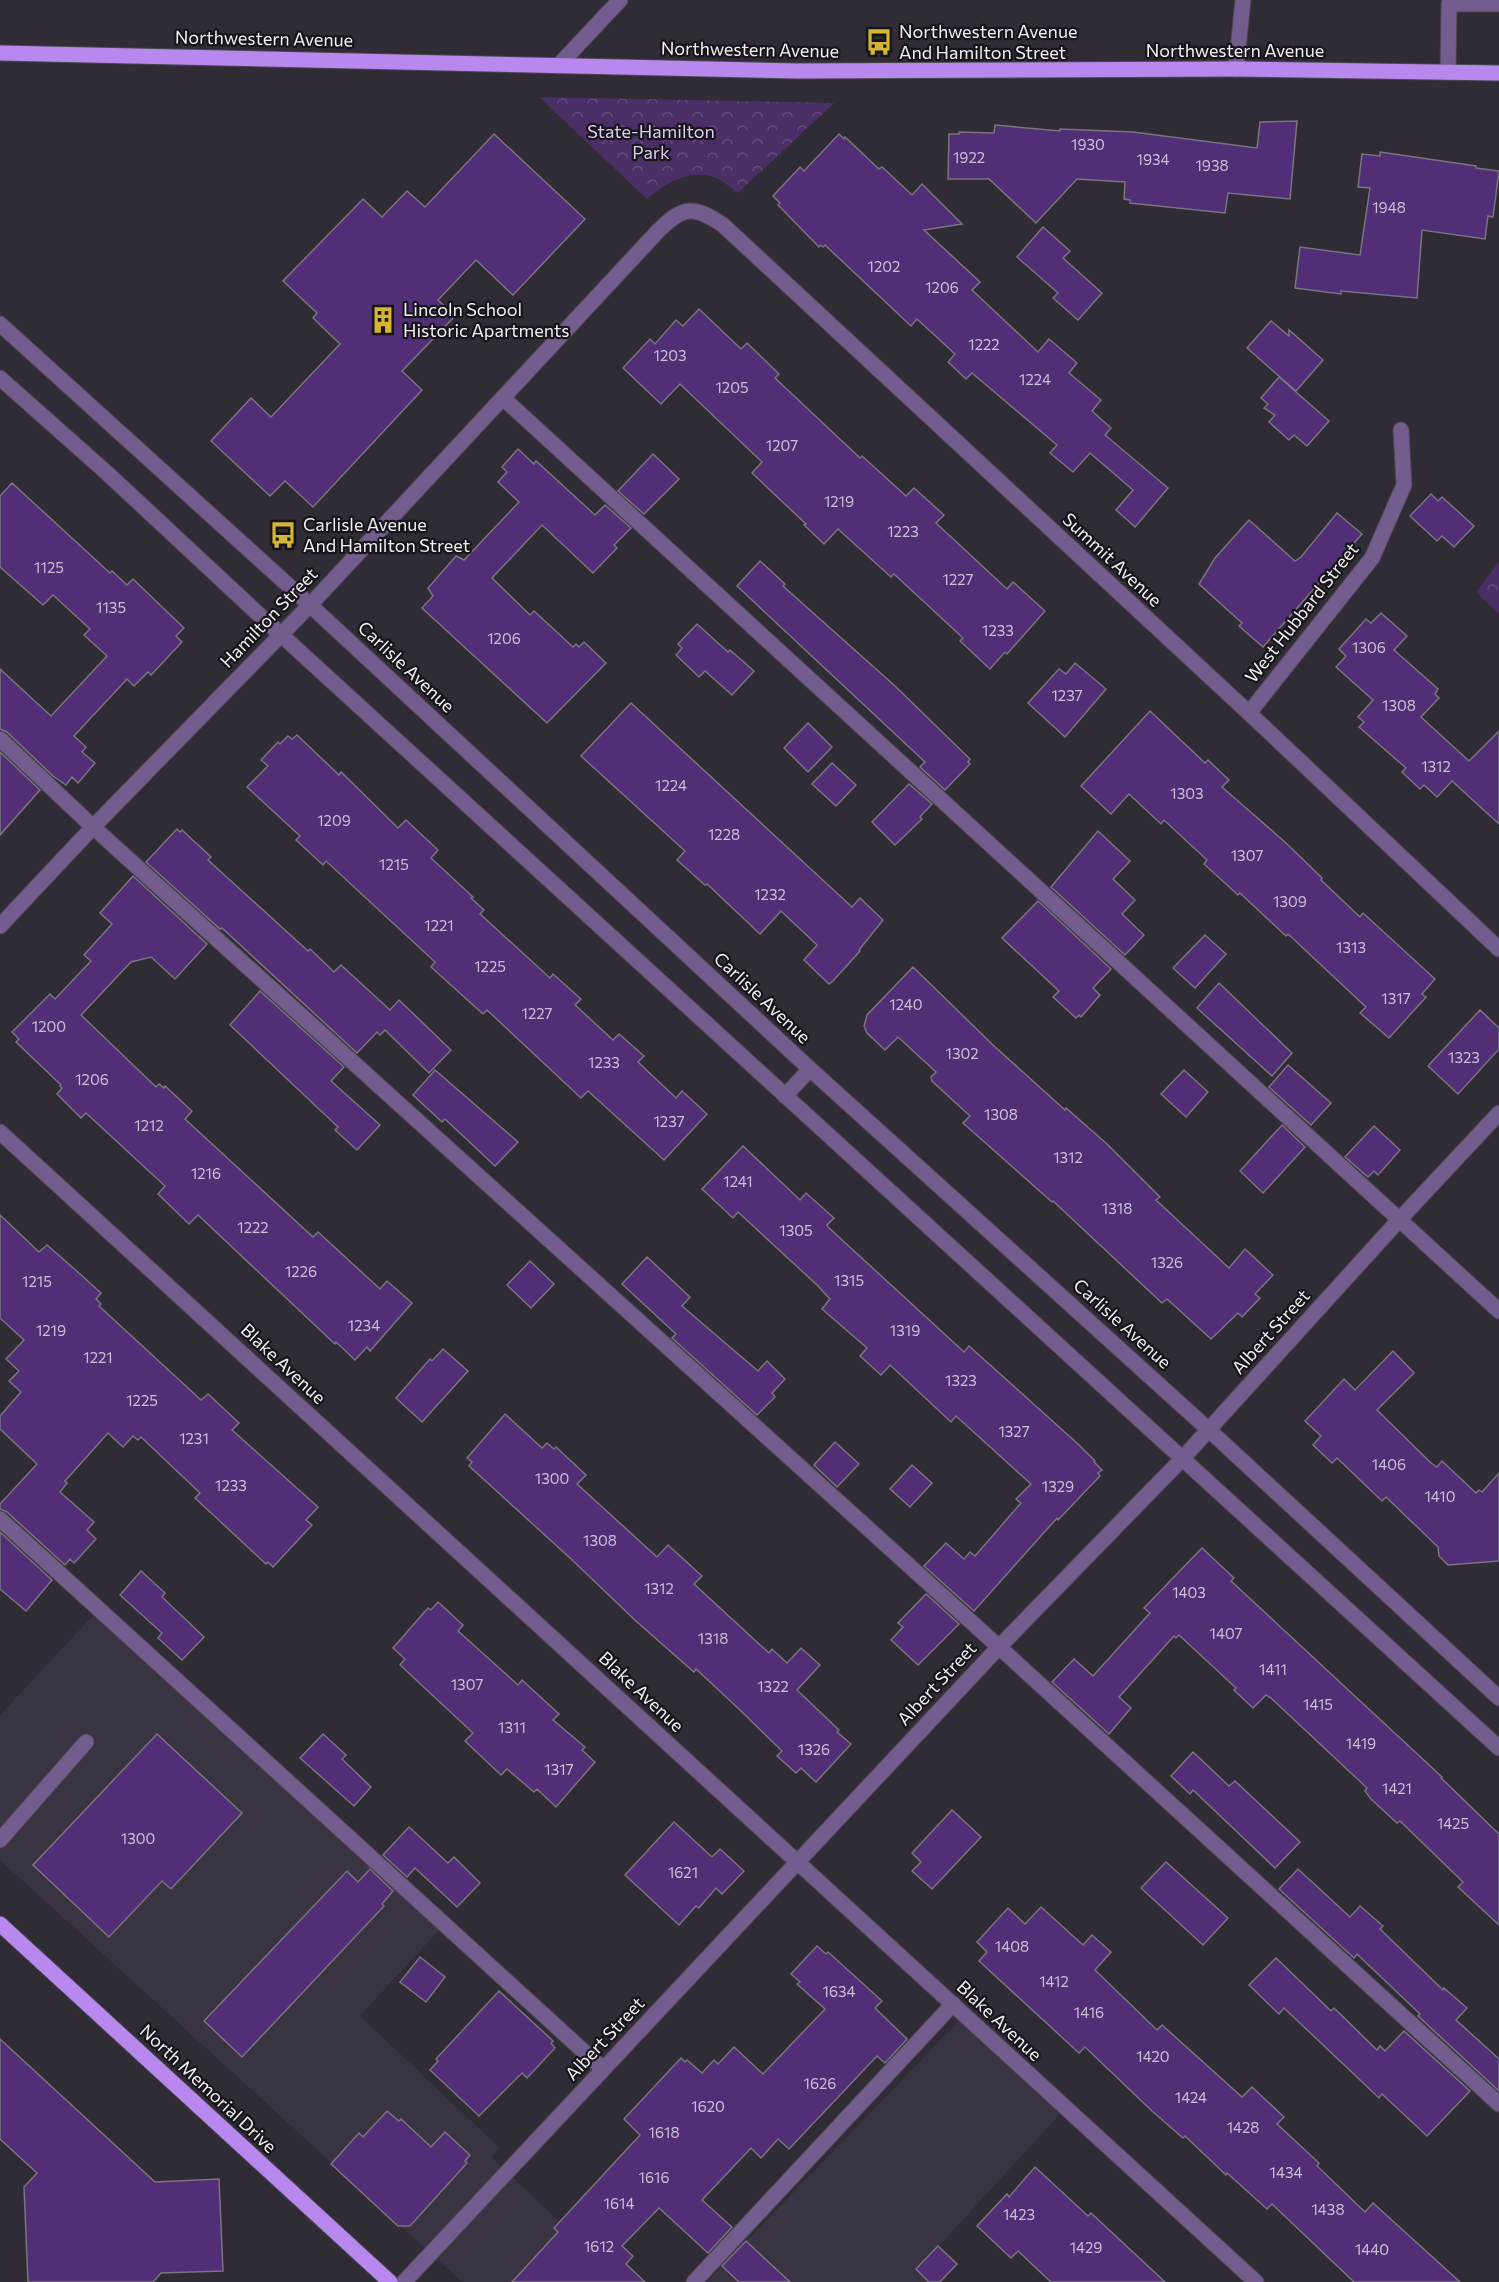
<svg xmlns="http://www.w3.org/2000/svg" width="1499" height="2282" viewBox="0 0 1499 2282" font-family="Commissioner,sans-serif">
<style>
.built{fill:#393342}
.park{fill:url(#park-crowns)}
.building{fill:#512e75;stroke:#79747f;stroke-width:1.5}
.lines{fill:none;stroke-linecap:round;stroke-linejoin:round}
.minor-casing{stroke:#4a4750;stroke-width:17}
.major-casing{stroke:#4a4750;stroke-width:17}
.minor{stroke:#735c8e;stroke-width:15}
.major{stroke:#b888ef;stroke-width:15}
.labels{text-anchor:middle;stroke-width:4.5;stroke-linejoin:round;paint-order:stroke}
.number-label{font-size:15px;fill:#cabfd5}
.poi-label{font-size:18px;fill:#f2eff5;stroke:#171519;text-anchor:start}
.street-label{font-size:18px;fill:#f2eff5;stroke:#171519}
.park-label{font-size:18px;fill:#ddcbf4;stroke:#171519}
</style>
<defs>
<pattern id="park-crowns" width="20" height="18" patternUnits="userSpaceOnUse" patternTransform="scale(1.5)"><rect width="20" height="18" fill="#492f65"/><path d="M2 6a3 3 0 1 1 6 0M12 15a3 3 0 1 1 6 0" fill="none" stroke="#644d7c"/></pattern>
</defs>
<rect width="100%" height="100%" fill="#2f2c35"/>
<g class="built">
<path d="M99 1609 442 1927 360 2016 500 2148 491 2157 623 2282H462L0 1860V1715Z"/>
<path d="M959 2021 1060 2114 917 2270 931 2282H707Z"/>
</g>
<g class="park">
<path d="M539 97 834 103 738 193C731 188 722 180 714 177 688 169 666 183 647 199Z"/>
<path d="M1499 562V614L1476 592Z"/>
</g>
<g class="building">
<path d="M1297 121 1290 199 1228 193 1225 213 1130 203V200L1124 199 1125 182 1077 179 1036 223 989 179H948L949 134H959V132L994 133 995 125 1060 131V129L1133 132 1257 148 1260 122Z"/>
<path d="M494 134 585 219 513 295 476 260 438 300 455 316 402 371 422 390 313 507 285 481 270 496 211 441 251 398 271 417 340 344 313 318 317 313 283 281 363 199 382 217 407 191 425 207Z"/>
<path d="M839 134 844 139 845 137 879 169 882 167 912 195 922 184 962 224 924 230 980 282 972 290 1038 352 1049 339 1077 363 1069 373 1101 400 1092 411 1111 428 1105 435 1168 488 1135 527 1116 510 1133 490 1090 453 1073 472 1050 453 1057 445 972 373 966 379 948 362 955 354 917 319 911 326 825 245 823 247 820 245 819 247 778 205 780 203 773 196 800 167 804 171Z"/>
<path d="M1380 152 1476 166V168L1499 171 1493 217 1488 216 1485 239 1422 230 1417 298 1341 291V294L1295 288 1300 247 1360 255 1370 188 1358 187 1362 154 1380 156Z"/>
<path d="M1043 227 1070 251 1063 258 1102 293 1078 320 1053 298 1058 293 1017 257Z"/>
<path d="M699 309 741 349 747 343 779 374 775 378 860 458 862 456 906 496 914 488 944 515 936 523 1007 589 1013 582 1045 611 1007 654 1005 652 990 669 960 641 963 638 894 574 891 577 838 529 824 544 804 525 806 524 752 473 762 462 680 384 661 404 623 368 650 339 655 344 676 320 683 326Z"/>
<path d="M1271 321 1289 336V330L1323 360 1296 391 1247 348Z"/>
<path d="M1279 377 1329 421 1307 446 1294 435 1289 440 1269 422 1275 415 1264 408 1268 404 1261 398Z"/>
<path d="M518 449 534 464 536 461 595 515 605 505 631 528 614 545 617 548 593 573 542 525 492 578 530 615 534 611 573 647 576 644 579 647 584 642 606 663 547 723 422 608 433 596 428 588 456 556 464 560 519 502 498 482 507 472 502 467Z"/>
<path d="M653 454 679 479 644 514 618 491Z"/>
<path d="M12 483 110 573 112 571 127 585 133 579 184 628 176 636 182 642 151 675 148 672 134 686 127 679 74 736 86 747 82 752 95 763 78 783 72 777 66 785 53 776 7 732 0 729V669L51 716 107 656 84 635 90 629 53 595 43 605 0 567V496Z"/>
<path d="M1431 494 1438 501 1442 497 1474 526 1454 547 1442 536 1437 541 1410 516Z"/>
<path d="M1337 513 1362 534 1263 647 1239 626 1242 623 1199 584 1215 558 1249 520 1295 561 1301 557Z"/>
<path d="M760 561 785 584 783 586 895 686 970 759 968 762 970 764 945 790 920 767 925 762 737 586Z"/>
<path d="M1381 613 1407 636 1394 650 1438 689 1435 694 1439 698 1421 717 1469 761 1499 731V824L1452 781 1437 797 1424 785 1420 789 1402 772 1406 768 1359 727 1364 722 1358 717 1373 700 1336 667 1346 656 1339 649 1366 619 1371 623Z"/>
<path d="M697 624 728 652 730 650 754 671 732 695 705 671 699 677 676 655 682 648 678 644Z"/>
<path d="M1075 663 1106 689 1065 737 1028 703 1059 669 1066 674Z"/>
<path d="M631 703 852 907 860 898 883 920 859 950 860 951 833 981 829 984 804 960 817 945 781 911 760 934 707 884 705 885 677 860 685 851 581 756Z"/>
<path d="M1150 711 1205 763 1208 760 1229 780 1222 787 1286 843 1322 878 1321 880 1360 917 1363 913 1435 979 1422 994 1426 997 1389 1038 1360 1013 1366 1007 1288 934 1286 936 1240 893 1238 895 1204 864 1207 860 1164 820 1161 824 1129 794 1111 814 1081 786Z"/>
<path d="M808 723 832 747 808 772 784 748Z"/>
<path d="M297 735 339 775 341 772 398 828 406 820 438 850 431 858 473 897 471 898 484 910 480 914 550 978 553 974 581 999 575 1005 613 1040 619 1034 644 1056 638 1062 676 1098 682 1091 707 1114 664 1160 588 1091 581 1098 487 1010 483 1014 431 967 435 962 326 861 323 865 296 840 300 836 247 787 268 766 261 760 278 742 280 744 288 736 292 739Z"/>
<path d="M0 752 40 790 0 835Z"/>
<path d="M832 763 856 785 836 806 812 784Z"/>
<path d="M909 784 932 804 920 817 922 819 895 845 872 822Z"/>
<path d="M177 829 180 832 182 830 211 857 208 860 308 951 310 949 334 972 341 965 390 1010 399 1000 451 1050 429 1073 385 1030 380 1035 377 1032 357 1053 222 928 220 929 146 862Z"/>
<path d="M1098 831 1130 861 1113 879 1135 900 1122 914 1144 935 1125 955 1051 887Z"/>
<path d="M133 876 207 944 175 979 151 957 131 962 81 1015 156 1087 159 1084 164 1088 165 1086 192 1111 185 1119 313 1237 318 1232 380 1289 387 1281 412 1303 370 1351 367 1347 355 1360 336 1342 335 1344 198 1215 189 1224 158 1194 165 1186 86 1113 81 1118 57 1094 62 1088 60 1086 61 1085 16 1042 19 1039 12 1032 50 994 55 999 91 961 84 955 112 924 100 913Z"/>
<path d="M1038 901 1111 969 1093 988 1100 995 1081 1017 1079 1015 1076 1018 1053 997 1059 991 1002 938Z"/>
<path d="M1205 935 1226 954 1195 988 1173 968Z"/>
<path d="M913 967 994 1046 1065 1110 1066 1108 1107 1144 1160 1197 1156 1200 1229 1268 1245 1249 1273 1275 1255 1294 1260 1298 1242 1317 1238 1313 1211 1339 1167 1299 1162 1303 1053 1201 1052 1202 963 1123 970 1116 932 1081 931 1077 936 1072 898 1037 885 1050 867 1033 864 1026 867 1015Z"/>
<path d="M1219 983 1292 1053 1272 1076 1197 1008Z"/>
<path d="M260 991 344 1067 331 1081 380 1125 357 1150 335 1130 338 1127 230 1025Z"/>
<path d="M1480 1010 1499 1028V1049L1458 1094 1428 1066Z"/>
<path d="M1288 1065 1331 1103 1311 1125 1269 1087Z"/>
<path d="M435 1070 518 1142 495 1166 445 1119 442 1122 413 1095Z"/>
<path d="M1184 1070 1208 1092 1186 1117 1161 1094Z"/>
<path d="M1282 1125 1305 1147 1263 1193 1240 1171Z"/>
<path d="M1374 1126 1400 1150 1378 1175 1374 1171 1368 1177 1345 1157Z"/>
<path d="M743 1146 800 1200 806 1193 834 1218 827 1225 828 1227 964 1352 969 1346 1078 1444 1095 1461 1094 1462 1102 1470 1098 1473 1100 1476 1058 1520 1057 1518 974 1611 924 1566 946 1543 964 1559 970 1552 975 1556 1021 1503 1016 1499 1031 1484 956 1416 951 1422 890 1365 881 1375 860 1356 867 1348 822 1309 830 1299 817 1285 738 1212 733 1218 702 1189Z"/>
<path d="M0 1215 39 1252 47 1245 80 1274 101 1293 96 1299 101 1304 99 1306 201 1400 208 1394 239 1423 232 1430 318 1507 306 1520 312 1525 273 1567 268 1562 266 1564 195 1498 200 1493 141 1437 138 1440 133 1436 123 1447 108 1433 65 1481 67 1483 60 1492 94 1522 87 1530 96 1539 74 1563 70 1559 65 1565 7 1512 0 1509V1504L37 1464 0 1429V1416L21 1392 9 1381 19 1371 6 1359 24 1340 0 1318Z"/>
<path d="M647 1257 690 1297 682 1306 758 1371 767 1361 785 1379 772 1393 775 1397 757 1415 672 1338 676 1334 622 1284Z"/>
<path d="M530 1261 554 1284 531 1308 507 1285Z"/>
<path d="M443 1349 468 1371 422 1422 396 1398 430 1359 432 1361Z"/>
<path d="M1393 1351 1414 1373 1377 1410 1431 1463 1437 1467 1442 1461 1476 1493 1479 1490 1482 1492 1499 1473V1561L1448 1565 1439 1556 1438 1547 1386 1497 1382 1501 1337 1458 1332 1463 1313 1445 1321 1436 1305 1421 1344 1379 1355 1390Z"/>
<path d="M505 1414 542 1448 547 1443 554 1449 556 1447 586 1475 577 1484 657 1557 668 1545 702 1576 694 1584 769 1653 772 1649 787 1663 801 1648 820 1665 797 1690 839 1730 837 1732 851 1744 816 1782 801 1768 796 1773 777 1756 782 1751 740 1710 696 1669 694 1672 637 1622 570 1558 469 1466 472 1462 467 1458Z"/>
<path d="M835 1442 859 1464 837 1487 814 1465Z"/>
<path d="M912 1465 932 1483 910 1507 890 1489Z"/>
<path d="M0 1532 52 1580 26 1611 0 1589Z"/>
<path d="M1202 1548 1234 1578 1231 1581 1442 1777 1441 1778 1499 1834V1925L1458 1887 1463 1882 1400 1821 1397 1823 1371 1799 1365 1791 1367 1788 1272 1699 1266 1695 1253 1708 1234 1690 1236 1688 1179 1635 1176 1638 1174 1636 1119 1697 1131 1708 1109 1734 1052 1682 1074 1659 1093 1676 1150 1613 1144 1608Z"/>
<path d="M141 1571 165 1593 162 1597 204 1637 182 1660 158 1638 162 1633 120 1595Z"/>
<path d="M926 1594 959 1624 918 1665 891 1640 903 1627 898 1623Z"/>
<path d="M438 1602 463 1625 458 1631 518 1685 522 1680 559 1714 553 1720 585 1747 582 1750 595 1762 556 1807 537 1789 534 1792 507 1769 501 1775 465 1741 473 1733 400 1665 405 1659 393 1648 428 1608 431 1610Z"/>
<path d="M157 1734 242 1813 171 1889 162 1881 109 1937 33 1865Z"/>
<path d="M323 1734 346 1755 342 1759 371 1787 354 1806 300 1758Z"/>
<path d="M1193 1752 1229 1786 1235 1781 1300 1842 1275 1868 1193 1790 1190 1794 1171 1776Z"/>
<path d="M952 1810 981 1837 932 1889 912 1871 921 1862 912 1853Z"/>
<path d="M674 1822 712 1857 720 1849 744 1871 722 1894 716 1888 699 1908 696 1906 679 1925 625 1875Z"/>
<path d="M409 1827 448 1863 454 1857 480 1883 457 1907 415 1868 407 1877 383 1855Z"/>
<path d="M1166 1862 1228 1918 1203 1945 1141 1888Z"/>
<path d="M370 1869 393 1891 382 1904 384 1906 242 2057 204 2021 347 1871 358 1882Z"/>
<path d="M1298 1869 1350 1917 1360 1906 1383 1926 1380 1929 1443 1990 1444 1988 1467 2008 1456 2020 1499 2059V2091L1418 2016 1420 2014 1357 1954 1354 1958 1279 1889Z"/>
<path d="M1041 1907 1083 1945 1092 1935 1111 1952 1095 1970 1157 2030 1162 2025 1242 2097 1252 2087 1284 2117 1277 2124 1319 2163 1317 2166 1365 2212 1373 2203 1460 2282H1354L1272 2204 1267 2209 1227 2173 1226 2175 1185 2136 1183 2138 1152 2111 1085 2047 1079 2053 979 1961 987 1952 977 1942 1008 1908 1025 1924Z"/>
<path d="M817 1946 826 1954 828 1952 882 2001 875 2008 907 2039 885 2063 877 2056 789 2149 778 2139 761 2158 751 2148 702 2200 732 2227 708 2253 659 2208 622 2246 633 2256 626 2264 645 2282H512L558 2232 554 2228 640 2135 624 2119 681 2058 685 2062 687 2060 702 2073 714 2060 718 2064 734 2047 763 2074 825 2009 797 1984 800 1982 791 1974Z"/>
<path d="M420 1957 445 1977 426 2002 400 1982Z"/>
<path d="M1276 1958 1331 2011 1334 2008 1377 2050 1380 2046 1385 2051 1404 2031 1470 2091 1427 2136 1382 2094 1379 2098 1284 2008 1279 2014 1249 1985Z"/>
<path d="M499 1991 553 2041 551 2043 555 2048 527 2078 522 2073 479 2116 430 2070 438 2061 436 2059Z"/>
<path d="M0 2039 155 2182 219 2179 223 2271 161 2273 153 2282H28L24 2187 37 2173 0 2139Z"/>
<path d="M387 2111 399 2121 401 2119 431 2147 445 2132 470 2155 465 2161 467 2163 410 2226H398L331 2164 359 2133 363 2137Z"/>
<path d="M1035 2167 1088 2216 1091 2213 1165 2282H1051L1018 2251 1011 2258 977 2226 1007 2194 1009 2197Z"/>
<path d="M746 2241 790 2282H739L722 2266Z"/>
<path d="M938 2246 957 2264 940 2282H929L916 2269Z"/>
</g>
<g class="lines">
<defs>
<g id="minor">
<path d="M558 66 620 0"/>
<path d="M1236 69 1243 0"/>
<path d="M1448 72 1449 4H1499"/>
<path d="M0 324 310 605 810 1069 1209 1430 1499 1698"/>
<path d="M0 378 107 473 254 610 1499 1748"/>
<path d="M503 398 1499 1311"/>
<path d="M1249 713 1372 558 1404 485 1401 430"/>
<path d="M0 739 93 827 999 1647 1499 2104"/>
<path d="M0 926 93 827 310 605 659 230C684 205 695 206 723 225L1249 713 1499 949"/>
<path d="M785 1096 810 1069"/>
<path d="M0 1132 1256 2282"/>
<path d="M0 1519 603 2069"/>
<path d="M0 1840 86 1742"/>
<path d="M404 2282 999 1647 1182 1459 1399 1220 1499 1113"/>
<path d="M694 2282 953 2004"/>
</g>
<g id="major">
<path d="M0 53 797 71 1236 69 1499 73"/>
<path d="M0 1924 390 2282"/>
</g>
</defs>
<use href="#minor" class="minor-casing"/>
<use href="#major" class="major-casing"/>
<use href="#minor" class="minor"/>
<use href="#major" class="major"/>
</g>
<defs>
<symbol id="bus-bare" viewBox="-9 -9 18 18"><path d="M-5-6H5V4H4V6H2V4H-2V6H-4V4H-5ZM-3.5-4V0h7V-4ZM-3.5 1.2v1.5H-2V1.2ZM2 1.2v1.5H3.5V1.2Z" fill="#d5b534" stroke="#171519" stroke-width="2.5" paint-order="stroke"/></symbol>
<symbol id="building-bare" viewBox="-9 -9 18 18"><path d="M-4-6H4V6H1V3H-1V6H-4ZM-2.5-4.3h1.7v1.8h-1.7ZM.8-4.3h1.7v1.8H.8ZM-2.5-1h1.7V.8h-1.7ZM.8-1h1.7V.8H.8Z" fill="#d5b534" stroke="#171519" stroke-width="2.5" paint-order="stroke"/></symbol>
</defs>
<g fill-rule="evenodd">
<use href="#bus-bare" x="860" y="23" width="38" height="38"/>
<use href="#building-bare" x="364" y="301" width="38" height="38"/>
<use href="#bus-bare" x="264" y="516" width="38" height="38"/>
</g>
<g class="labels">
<g class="number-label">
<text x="1088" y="150">1930</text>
<text x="969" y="163">1922</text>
<text x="1153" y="165">1934</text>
<text x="1212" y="171">1938</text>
<text x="1389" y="213">1948</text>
<text x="884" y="272">1202</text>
<text x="942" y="293">1206</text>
<text x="984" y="350">1222</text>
<text x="670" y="361">1203</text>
<text x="1035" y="385">1224</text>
<text x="732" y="393">1205</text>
<text x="782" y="451">1207</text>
<text x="839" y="507">1219</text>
<text x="903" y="537">1223</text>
<text x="49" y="573">1125</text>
<text x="958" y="585">1227</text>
<text x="111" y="613">1135</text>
<text x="998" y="636">1233</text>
<text x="504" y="644">1206</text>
<text x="1369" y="653">1306</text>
<text x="1067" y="701">1237</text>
<text x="1399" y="711">1308</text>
<text x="1436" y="772">1312</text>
<text x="671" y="791">1224</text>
<text x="1187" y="799">1303</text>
<text x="334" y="826">1209</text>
<text x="724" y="840">1228</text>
<text x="1247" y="861">1307</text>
<text x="394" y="870">1215</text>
<text x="770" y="900">1232</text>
<text x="1290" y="907">1309</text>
<text x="439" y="931">1221</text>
<text x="1351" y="953">1313</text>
<text x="490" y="972">1225</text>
<text x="1396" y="1004">1317</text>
<text x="906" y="1010">1240</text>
<text x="537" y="1019">1227</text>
<text x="49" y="1032">1200</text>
<text x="962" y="1059">1302</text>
<text x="1464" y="1063">1323</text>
<text x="604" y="1068">1233</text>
<text x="92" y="1085">1206</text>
<text x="1001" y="1120">1308</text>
<text x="669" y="1127">1237</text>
<text x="149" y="1131">1212</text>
<text x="1068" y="1163">1312</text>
<text x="206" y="1179">1216</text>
<text x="738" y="1187">1241</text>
<text x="1117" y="1214">1318</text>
<text x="253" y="1233">1222</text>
<text x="796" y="1236">1305</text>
<text x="1167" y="1268">1326</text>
<text x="301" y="1277">1226</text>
<text x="849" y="1286">1315</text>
<text x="37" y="1287">1215</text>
<text x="364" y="1331">1234</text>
<text x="51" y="1336">1219</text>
<text x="905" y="1336">1319</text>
<text x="98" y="1363">1221</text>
<text x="961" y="1386">1323</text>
<text x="142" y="1406">1225</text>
<text x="1014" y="1437">1327</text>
<text x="194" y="1444">1231</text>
<text x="1389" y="1470">1406</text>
<text x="552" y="1484">1300</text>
<text x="231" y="1491">1233</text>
<text x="1058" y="1492">1329</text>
<text x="1440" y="1502">1410</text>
<text x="600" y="1546">1308</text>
<text x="659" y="1594">1312</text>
<text x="1189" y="1598">1403</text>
<text x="1226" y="1639">1407</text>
<text x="713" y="1644">1318</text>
<text x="1273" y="1675">1411</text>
<text x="467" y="1690">1307</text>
<text x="773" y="1692">1322</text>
<text x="1318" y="1710">1415</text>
<text x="512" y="1733">1311</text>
<text x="1361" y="1749">1419</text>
<text x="814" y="1755">1326</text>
<text x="559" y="1775">1317</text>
<text x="1397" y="1794">1421</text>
<text x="1453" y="1829">1425</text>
<text x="138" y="1844">1300</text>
<text x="683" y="1878">1621</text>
<text x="1012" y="1952">1408</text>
<text x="1054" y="1987">1412</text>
<text x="839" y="1997">1634</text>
<text x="1089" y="2018">1416</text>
<text x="1153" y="2062">1420</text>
<text x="820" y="2089">1626</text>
<text x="1191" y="2103">1424</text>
<text x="708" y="2112">1620</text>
<text x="1243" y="2133">1428</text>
<text x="664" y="2138">1618</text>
<text x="1286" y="2178">1434</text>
<text x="654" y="2183">1616</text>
<text x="619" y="2209">1614</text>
<text x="1328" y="2215">1438</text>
<text x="1019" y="2220">1423</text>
<text x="599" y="2252">1612</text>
<text x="1086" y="2253">1429</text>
<text x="1372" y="2255">1440</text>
</g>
<g class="poi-label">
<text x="899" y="38">Northwestern Avenue<tspan x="899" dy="21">And Hamilton Street</tspan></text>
<text x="403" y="316">Lincoln School<tspan x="403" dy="21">Historic Apartments</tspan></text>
<text x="303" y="531">Carlisle Avenue<tspan x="303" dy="21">And Hamilton Street</tspan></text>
</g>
<g class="street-label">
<text transform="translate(264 39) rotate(1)" y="6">Northwestern Avenue</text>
<text transform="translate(750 50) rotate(1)" y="6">Northwestern Avenue</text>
<text x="1235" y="57">Northwestern Avenue</text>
<text transform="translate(1112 560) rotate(43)" y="6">Summit Avenue</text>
<text transform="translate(1302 613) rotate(-52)" y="6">West Hubbard Street</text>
<text transform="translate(269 618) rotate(-46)" y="6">Hamilton Street</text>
<text transform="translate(406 667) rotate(43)" y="6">Carlisle Avenue</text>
<text transform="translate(762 998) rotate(43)" y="6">Carlisle Avenue</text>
<text transform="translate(1122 1324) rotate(42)" y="6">Carlisle Avenue</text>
<text transform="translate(1271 1332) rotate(-48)" y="6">Albert Street</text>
<text transform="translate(283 1364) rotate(43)" y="6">Blake Avenue</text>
<text transform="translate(937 1684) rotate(-47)" y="6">Albert Street</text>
<text transform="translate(641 1692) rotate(43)" y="6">Blake Avenue</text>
<text transform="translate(999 2021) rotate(43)" y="6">Blake Avenue</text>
<text transform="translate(605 2039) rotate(-47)" y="6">Albert Street</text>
<text transform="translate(208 2089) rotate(43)" y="6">North Memorial Drive</text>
</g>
<g class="park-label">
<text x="651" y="138">State-Hamilton<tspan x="651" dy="21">Park</tspan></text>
</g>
</g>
</svg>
